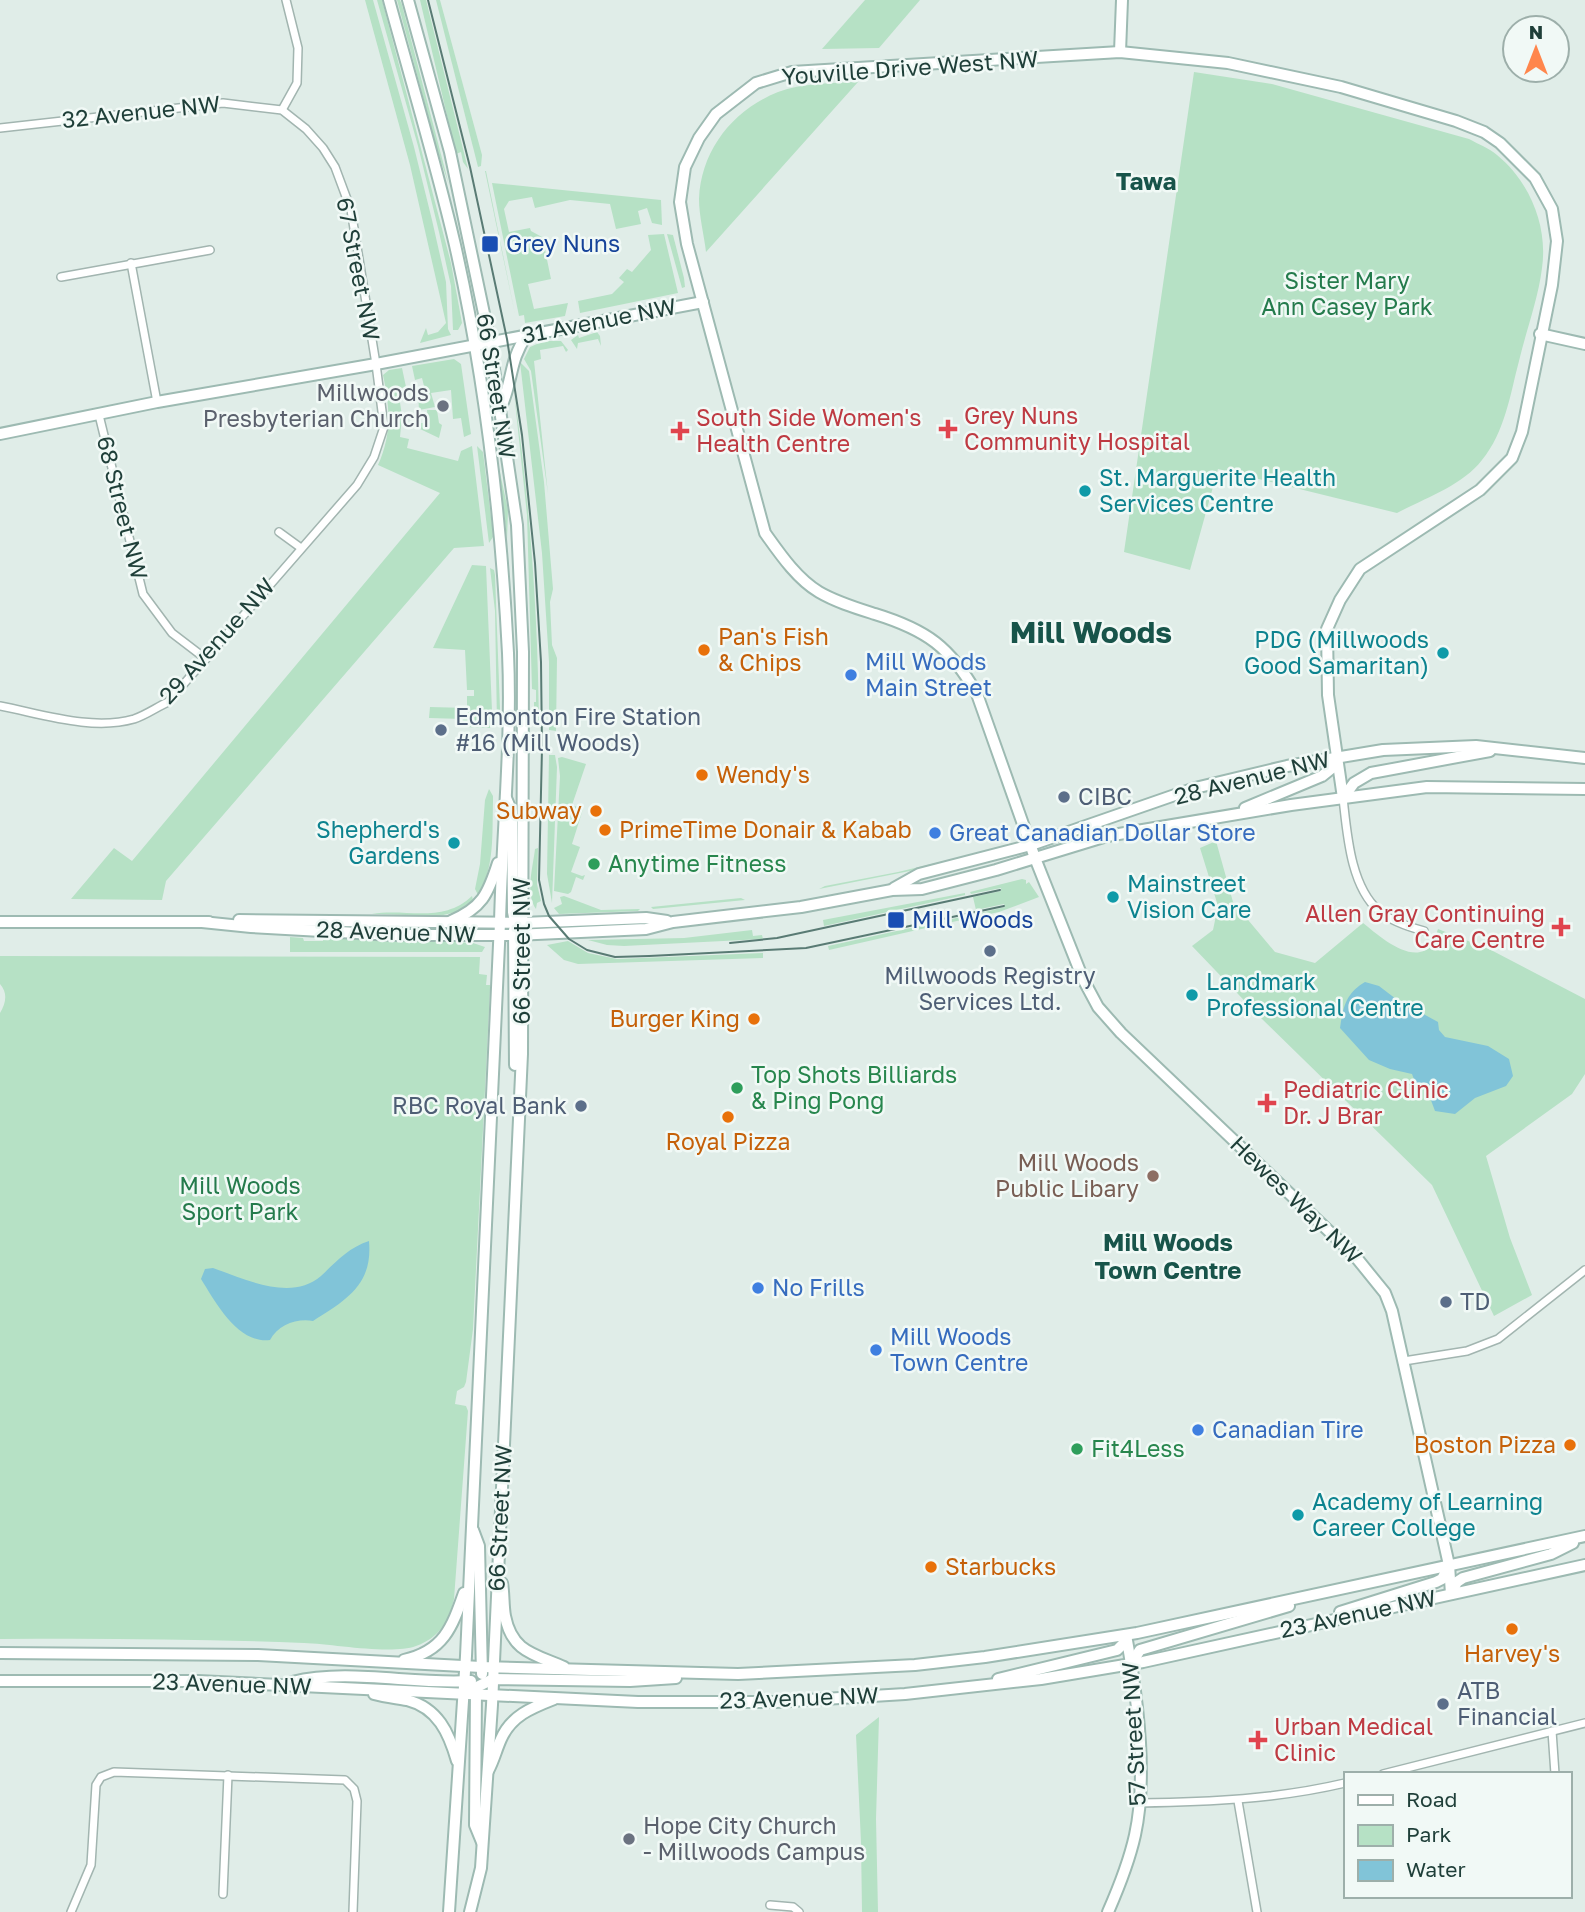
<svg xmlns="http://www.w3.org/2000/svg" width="1585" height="1912" viewBox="0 0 1585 1912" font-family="'Golos Text',sans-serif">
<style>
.green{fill:#b6e1c5}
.water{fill:#81c4d8}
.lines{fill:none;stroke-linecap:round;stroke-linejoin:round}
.street-casing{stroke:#a2b5b0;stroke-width:10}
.secondary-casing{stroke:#9dbab2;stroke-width:14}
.street{stroke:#fff;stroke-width:7}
.secondary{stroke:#fff;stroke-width:10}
.tram{stroke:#597b74;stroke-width:2}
.transit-dot{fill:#1a4fb4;stroke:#f1f9f6;stroke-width:2.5}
.worship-dot{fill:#6b7280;stroke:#f1f9f6;stroke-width:2.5}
.health-dot{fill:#e0444e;stroke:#f1f9f6;stroke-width:2.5}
.culture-dot{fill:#0f9aa8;stroke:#f1f9f6;stroke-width:2.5}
.food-dot{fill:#e8710a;stroke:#f1f9f6;stroke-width:2.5}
.shop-dot{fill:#3f7fe0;stroke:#f1f9f6;stroke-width:2.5}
.service-dot{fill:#5c6f8a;stroke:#f1f9f6;stroke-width:2.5}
.leisure-dot{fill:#2e9e5b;stroke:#f1f9f6;stroke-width:2.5}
.education-dot{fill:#8d6e63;stroke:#f1f9f6;stroke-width:2.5}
.labels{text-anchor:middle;stroke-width:5;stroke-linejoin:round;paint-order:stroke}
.street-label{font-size:23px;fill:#1f3f39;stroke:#f1f9f6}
.transit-label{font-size:23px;fill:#164399;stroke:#f1f9f6;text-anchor:start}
.park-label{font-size:23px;fill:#247b4c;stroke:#f1f9f6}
.worship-label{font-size:23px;fill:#5b616d;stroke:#f1f9f6;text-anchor:end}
.health-label{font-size:23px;fill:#be3a42;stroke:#f1f9f6;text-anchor:start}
.culture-label{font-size:23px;fill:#0d838f;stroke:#f1f9f6;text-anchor:start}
.food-label{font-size:23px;fill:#c56008;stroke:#f1f9f6;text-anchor:start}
.shop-label{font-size:23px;fill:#366cbe;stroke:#f1f9f6;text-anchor:start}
.service-label{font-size:23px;fill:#4e5e75;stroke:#f1f9f6;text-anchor:start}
.leisure-label{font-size:23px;fill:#27864d;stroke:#f1f9f6;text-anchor:start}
.education-label{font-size:23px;fill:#785e54;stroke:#f1f9f6;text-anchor:end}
.neighbourhood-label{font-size:24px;font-weight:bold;fill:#18544a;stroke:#f1f9f6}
.district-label{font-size:30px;font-weight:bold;fill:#18544a;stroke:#f1f9f6}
</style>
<rect width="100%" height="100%" fill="#e0ede8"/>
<g class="green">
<path d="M365 0H373L414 147 432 220 446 282 448 329 451 335 420 343 426 328 428 335 438 332 446 323 410 165Z"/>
<path d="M377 0H382L451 263 462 323 458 330H453L451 286 439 232 418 146Z"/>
<path d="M397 0H400L402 5 449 185 438 153Z"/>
<path d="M420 0H426L468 169 463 162 461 152 456 154Z"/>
<path d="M436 0H440L482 155 481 166 478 167Z"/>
<path d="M865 0H920L879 48 822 49Z"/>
<path d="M1194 72 1272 84 1469 139C1478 144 1489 148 1497 155 1530 182 1548 226 1542 268 1538 300 1526 331 1519 361 1510 395 1505 432 1482 460 1462 486 1425 498 1397 513L1218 469 1190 570 1124 552Z"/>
<path d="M858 82 706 252C704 235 699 216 699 199 701 150 733 110 778 92 802 83 832 83 858 82Z"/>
<path d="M485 171H486L515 314Z"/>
<path d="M492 183 661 200 662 225 652 223 647 208 638 211 641 224 616 229 610 204 570 200 535 208 532 197 509 201 504 209 509 232 530 228 531 231 551 242 544 245 551 279 528 284 534 309 568 303 565 316 525 323 524 315 519 316Z"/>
<path d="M664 234 678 293 580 313 578 301 612 294 624 282 619 278 627 269 632 272 651 250 648 235Z"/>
<path d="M667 234 673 235 684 278 685 287 682 288Z"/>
<path d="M597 332 600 336 601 346 598 339 578 343 577 349 571 340 578 335 579 338Z"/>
<path d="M544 341H561L568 350 566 352 563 346 540 350 541 359 534 361 548 494 531 371 524 359 530 347Z"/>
<path d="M454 359 461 364 471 434 464 437 461 418 453 419 451 390 431 393 435 407 419 410 418 393 425 390 422 378 415 380 412 366Z"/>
<path d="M520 362 529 371 544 482 553 589 550 602 552 645 557 658 556 731 549 730V662L542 553Z"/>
<path d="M402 368 406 387 398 389 402 416 400 437 409 439 407 448 458 461 461 451 472 446 484 546 454 548 166 881 162 900 71 899 114 848 132 861 440 493 378 465C392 434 390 407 383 375L389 370Z"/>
<path d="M514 392C530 503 538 614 539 727L534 723V702H536V690L532 689 527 515Z"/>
<path d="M427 410H437L439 423 442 425 439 438 420 429 421 423H428Z"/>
<path d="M477 446 483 452 492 525 493 537 489 543Z"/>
<path d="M499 468 508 510 507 540V539Z"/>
<path d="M472 565 486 566 492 711 490 728 464 727 463 719 429 718 430 707 467 708V696H474V690H467L465 650 433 648Z"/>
<path d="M490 568 494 570 495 575 500 709 499 720 497 724 495 611Z"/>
<path d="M549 755H555L557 767 552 903 547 874Z"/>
<path d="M562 757 586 764 572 805 583 809 572 844 580 847 571 872 582 876 585 875 583 880 576 877 571 892 568 894 554 891 560 776 558 758Z"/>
<path d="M489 789 493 796V802C492 834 495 867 478 895L475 889 480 864 485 800Z"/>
<path d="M1216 841 1233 902 1275 952 1315 963 1363 923C1378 935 1413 967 1432 945 1435 941 1436 934 1438 929L1491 950 1585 999V1074L1572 1094 1486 1156 1510 1238 1532 1295 1494 1316 1432 1185 1261 1018 1192 946 1213 930 1218 906 1200 848Z"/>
<path d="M538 848 537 884 541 901 537 903 536 909C525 893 533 867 535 849Z"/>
<path d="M986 851H991L920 869 819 889 825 886 898 872Z"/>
<path d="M1022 879 1026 880V884L1029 882 1039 897 999 912 976 917V914L1005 907 1004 904 976 910 973 897 1001 891V888L971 894 970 892Z"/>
<path d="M965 893V895L824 926 823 920Z"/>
<path d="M472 896 473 900 456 912 439 916 372 914C406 908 443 924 472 896Z"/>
<path d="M564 896 601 910 640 909 638 911 559 914 554 908 562 904 560 897Z"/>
<path d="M741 898 745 900 653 909 651 907Z"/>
<path d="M970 915V918L829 950 828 946Z"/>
<path d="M752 930 753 936 762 935 763 939 624 946 607 945 588 940 684 938Z"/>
<path d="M324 935 473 943 485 947 482 952H290V937L303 938 304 941H323Z"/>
<path d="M568 941 588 953 617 959 763 953V958L578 964 564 960 547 945Z"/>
<path d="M0 956 480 957 479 974 487 975 486 985H490V990L473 1329 466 1382 464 1387 457 1391 455 1404 466 1406 468 1411 454 1599C449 1621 439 1638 416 1646 391 1655 333 1644 304 1643 203 1639 102 1638 0 1639V1013C6 1003 8 993 0 984Z"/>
<path d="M879 1717 876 1819 878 1912H862L861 1842 856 1735Z"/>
</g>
<g class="water">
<path d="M1365 982 1379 986 1396 999 1438 1022 1439 1030 1445 1037 1488 1046 1509 1059 1513 1076 1506 1086 1475 1098 1455 1114 1435 1111 1429 1095 1415 1082 1412 1074 1390 1069 1369 1060 1340 1028C1343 1007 1346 993 1365 982Z"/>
<path d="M369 1241C373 1285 346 1300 313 1321 297 1318 278 1325 270 1340 238 1344 216 1303 201 1279L205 1269 213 1268C245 1279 291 1302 321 1276 337 1261 348 1248 369 1241Z"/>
</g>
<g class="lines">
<defs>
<g id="street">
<path d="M282 110 297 83 298 48 286 0"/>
<path d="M0 128 223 103 282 110 306 129 323 148 335 167 351 210 376 364 384 427 374 457 357 485 168 702C157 707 146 715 134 719 92 731 42 714 0 706"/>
<path d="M131 263 157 402"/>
<path d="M61 277 210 250"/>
<path d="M99 415 143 594 172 633 206 659"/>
<path d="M279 532 301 548"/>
<path d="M1343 798C1347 832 1350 886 1379 911 1391 921 1409 927 1424 931"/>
<path d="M1404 1361 1467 1351 1498 1339 1585 1270"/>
<path d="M1552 1731 1555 1774"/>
<path d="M1383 1774 1585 1723"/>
<path d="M1238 1801 1257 1912"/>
<path d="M1140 1803C1210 1802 1277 1799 1345 1783"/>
<path d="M223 1894 228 1775"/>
<path d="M770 1905 793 1907 799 1912"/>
<path d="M71 1912 91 1865 96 1785 101 1777 114 1772 345 1780 354 1789 357 1801 353 1912"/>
</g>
<g id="secondary">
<path d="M389 0C411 81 436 163 455 245 485 378 501 517 508 653 512 743 502 833 500 923L466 1656 449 1912"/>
<path d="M408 0 450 152 490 342 517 525 523 652 522 1054 492 1705 481 1868 470 1912"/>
<path d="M1120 52 1122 0"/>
<path d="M1540 334 1585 344"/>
<path d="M501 407C513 381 509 360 527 335"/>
<path d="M0 434 157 402 376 364 703 302"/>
<path d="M506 798 512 812 513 912 516 927"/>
<path d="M1343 798 1328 695 1327 629 1340 600 1360 569 1480 490 1512 458 1522 432 1552 285 1557 241 1552 209 1535 178 1500 143 1484 132 1456 121 1341 87 1228 63 1120 52 792 72 756 83 716 114 699 138 685 167 680 202 687 244 765 533C780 554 797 579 819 592 836 602 856 608 875 614 927 630 950 647 977 694L1035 858 1083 979 1098 1007 1121 1033 1355 1256 1385 1293 1392 1311 1449 1565 1451 1594"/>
<path d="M1343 798 1354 783 1371 773 1490 751"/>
<path d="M1245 808 1322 776 1332 768 1338 757"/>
<path d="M894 888 919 874 1031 845 1195 788 1287 766 1383 750 1476 746 1585 758"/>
<path d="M239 920 522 923 646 918 667 921"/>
<path d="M451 921C482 908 488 894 498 863"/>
<path d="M0 922H209"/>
<path d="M202 922 251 927 393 935H515L646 929 673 922 801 907 892 890 922 889 996 870 1107 836 1291 805 1427 787 1585 789"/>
<path d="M514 930 515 1065"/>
<path d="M473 1530 479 1546 482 1674"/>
<path d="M502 1583C504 1594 503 1605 505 1616 512 1652 534 1654 564 1667"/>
<path d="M1452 1592 1457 1582 1463 1578 1551 1554 1573 1543"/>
<path d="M1340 1612 1436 1582 1442 1579 1448 1568"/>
<path d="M0 1653 258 1655 481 1667 738 1674 915 1665 985 1657 1137 1633 1585 1536"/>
<path d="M404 1660C444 1651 452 1627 464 1593"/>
<path d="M1131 1664 1140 1650 1289 1606"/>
<path d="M998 1679 1117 1650 1124 1643 1126 1635"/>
<path d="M0 1681H198L638 1702H775L905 1694 1041 1679 1143 1662 1585 1565"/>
<path d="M292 1682C350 1668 412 1685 471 1681"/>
<path d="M476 1688 475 1825 482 1842"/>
<path d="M465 1693 493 1679 630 1681 676 1678"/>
<path d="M374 1694C385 1697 396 1698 407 1700 438 1708 449 1733 457 1761"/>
<path d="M488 1771C494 1760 496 1750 501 1739 511 1716 531 1708 554 1699"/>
<path d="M1108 1912C1119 1887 1129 1862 1135 1835 1148 1776 1137 1694 1126 1635"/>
</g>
</defs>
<use href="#street" class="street-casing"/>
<use href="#secondary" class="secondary-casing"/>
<use href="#street" class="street"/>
<use href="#secondary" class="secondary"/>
<g class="tram">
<path d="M428 0 470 167 507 339 522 435 535 563 541 662 542 748 539 880 544 904 549 916 569 939 587 950 615 957 649 956 806 948 1004 906"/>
<path d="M730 943 777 938 1000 890"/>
</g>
</g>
<g class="transit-dot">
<rect x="481" y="235" width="18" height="18" rx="3.5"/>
<rect x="887" y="911" width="18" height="18" rx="3.5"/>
</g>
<g class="worship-dot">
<circle cx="443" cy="406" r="7"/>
<circle cx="629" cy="1839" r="7"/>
</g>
<g class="health-dot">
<path d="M944.5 418.5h7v7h7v7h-7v7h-7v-7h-7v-7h7z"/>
<path d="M676.5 420.5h7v7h7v7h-7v7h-7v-7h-7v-7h7z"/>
<path d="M1557.5 916.5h7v7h7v7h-7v7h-7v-7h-7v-7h7z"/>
<path d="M1263.5 1092.5h7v7h7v7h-7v7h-7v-7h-7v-7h7z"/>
<path d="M1254.5 1729.5h7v7h7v7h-7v7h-7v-7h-7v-7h7z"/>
</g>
<g class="culture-dot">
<circle cx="1085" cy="491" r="7"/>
<circle cx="1443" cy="653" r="7"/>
<circle cx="454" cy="843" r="7"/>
<circle cx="1113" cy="897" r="7"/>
<circle cx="1192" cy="995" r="7"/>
<circle cx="1298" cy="1515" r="7"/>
</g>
<g class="food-dot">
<circle cx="704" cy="650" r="7"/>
<circle cx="702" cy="775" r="7"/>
<circle cx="596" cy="811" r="7"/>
<circle cx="605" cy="830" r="7"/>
<circle cx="754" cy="1019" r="7"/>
<circle cx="728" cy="1117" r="7"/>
<circle cx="1570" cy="1445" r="7"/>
<circle cx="931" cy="1567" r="7"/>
<circle cx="1512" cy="1629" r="7"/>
</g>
<g class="shop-dot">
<circle cx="851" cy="675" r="7"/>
<circle cx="935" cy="833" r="7"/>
<circle cx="758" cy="1288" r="7"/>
<circle cx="876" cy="1350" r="7"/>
<circle cx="1198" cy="1430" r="7"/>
</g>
<g class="service-dot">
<circle cx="441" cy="730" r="7"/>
<circle cx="1064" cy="797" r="7"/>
<circle cx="990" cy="951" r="7"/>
<circle cx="581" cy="1106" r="7"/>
<circle cx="1446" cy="1302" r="7"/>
<circle cx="1443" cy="1704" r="7"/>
</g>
<g class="leisure-dot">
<circle cx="594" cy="864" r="7"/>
<circle cx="737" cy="1088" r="7"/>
<circle cx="1077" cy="1449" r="7"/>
</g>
<circle class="education-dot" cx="1153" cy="1176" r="7"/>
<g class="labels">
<g class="street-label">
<text transform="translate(910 68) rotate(-4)" y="8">Youville Drive West NW</text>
<text transform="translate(141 112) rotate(-6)" y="8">32 Avenue NW</text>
<text transform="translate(358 269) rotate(79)" y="8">67 Street NW</text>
<text transform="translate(599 321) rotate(-11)" y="8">31 Avenue NW</text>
<text transform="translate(496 386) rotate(81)" y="8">66 Street NW</text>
<text transform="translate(122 508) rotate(76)" y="8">68 Street NW</text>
<text transform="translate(217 641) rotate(-48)" y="8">29 Avenue NW</text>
<text transform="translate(1252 778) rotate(-14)" y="8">28 Avenue NW</text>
<text transform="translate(396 932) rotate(2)" y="8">28 Avenue NW</text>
<text transform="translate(522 951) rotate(-90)" y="8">66 Street NW</text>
<text transform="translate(1296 1200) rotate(44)" y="8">Hewes Way NW</text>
<text transform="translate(500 1518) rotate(-87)" y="8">66 Street NW</text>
<text transform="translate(1358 1614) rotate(-12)" y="8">23 Avenue NW</text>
<text transform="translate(232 1684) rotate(2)" y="8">23 Avenue NW</text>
<text transform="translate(799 1698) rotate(-2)" y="8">23 Avenue NW</text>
<text transform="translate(1134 1734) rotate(-93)" y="8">57 Street NW</text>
</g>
<g class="transit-label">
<text x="506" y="252">Grey Nuns</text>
<text x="912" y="928">Mill Woods</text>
</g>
<g class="park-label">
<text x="1347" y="289">Sister Mary<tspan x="1347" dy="26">Ann Casey Park</tspan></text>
<text x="240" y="1194">Mill Woods<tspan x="240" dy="26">Sport Park</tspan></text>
</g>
<g class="worship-label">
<text x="429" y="401">Millwoods<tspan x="429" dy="26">Presbyterian Church</tspan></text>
<text x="643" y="1834" text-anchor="start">Hope City Church<tspan x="643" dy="26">- Millwoods Campus</tspan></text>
</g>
<g class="health-label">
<text x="964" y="424">Grey Nuns<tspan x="964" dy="26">Community Hospital</tspan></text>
<text x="696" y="426">South Side Women's<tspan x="696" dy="26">Health Centre</tspan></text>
<text x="1545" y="922" text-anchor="end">Allen Gray Continuing<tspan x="1545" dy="26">Care Centre</tspan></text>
<text x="1283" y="1098">Pediatric Clinic<tspan x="1283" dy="26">Dr. J Brar</tspan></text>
<text x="1274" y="1735">Urban Medical<tspan x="1274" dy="26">Clinic</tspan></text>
</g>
<g class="culture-label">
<text x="1099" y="486">St. Marguerite Health<tspan x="1099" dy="26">Services Centre</tspan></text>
<text x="1429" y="648" text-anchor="end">PDG (Millwoods<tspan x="1429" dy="26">Good Samaritan)</tspan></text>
<text x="440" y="838" text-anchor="end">Shepherd's<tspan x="440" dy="26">Gardens</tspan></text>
<text x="1127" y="892">Mainstreet<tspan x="1127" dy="26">Vision Care</tspan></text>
<text x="1206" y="990">Landmark<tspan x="1206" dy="26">Professional Centre</tspan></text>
<text x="1312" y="1510">Academy of Learning<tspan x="1312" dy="26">Career College</tspan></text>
</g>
<g class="food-label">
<text x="718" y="645">Pan's Fish<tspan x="718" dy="26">&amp; Chips</tspan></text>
<text x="716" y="783">Wendy's</text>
<text x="582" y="819" text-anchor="end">Subway</text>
<text x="619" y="838">PrimeTime Donair &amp; Kabab</text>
<text x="740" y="1027" text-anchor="end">Burger King</text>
<text x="728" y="1150" text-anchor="middle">Royal Pizza</text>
<text x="1556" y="1453" text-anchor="end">Boston Pizza</text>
<text x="945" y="1575">Starbucks</text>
<text x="1512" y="1662" text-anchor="middle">Harvey's</text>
</g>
<g class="shop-label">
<text x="865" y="670">Mill Woods<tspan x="865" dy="26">Main Street</tspan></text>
<text x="949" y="841">Great Canadian Dollar Store</text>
<text x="772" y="1296">No Frills</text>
<text x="890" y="1345">Mill Woods<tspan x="890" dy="26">Town Centre</tspan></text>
<text x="1212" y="1438">Canadian Tire</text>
</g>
<g class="service-label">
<text x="455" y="725">Edmonton Fire Station<tspan x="455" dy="26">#16 (Mill Woods)</tspan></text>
<text x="1078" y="805">CIBC</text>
<text x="990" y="984" text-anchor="middle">Millwoods Registry<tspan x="990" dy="26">Services Ltd.</tspan></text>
<text x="567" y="1114" text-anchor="end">RBC Royal Bank</text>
<text x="1460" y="1310">TD</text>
<text x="1457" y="1699">ATB<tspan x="1457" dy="26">Financial</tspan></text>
</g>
<g class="leisure-label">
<text x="608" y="872">Anytime Fitness</text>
<text x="751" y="1083">Top Shots Billiards<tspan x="751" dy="26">&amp; Ping Pong</tspan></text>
<text x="1091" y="1457">Fit4Less</text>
</g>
<g class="education-label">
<text x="1139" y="1171">Mill Woods<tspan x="1139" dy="26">Public Libary</tspan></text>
</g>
<g class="neighbourhood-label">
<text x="1146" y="190">Tawa</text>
<text x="1168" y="1251">Mill Woods<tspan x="1168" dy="28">Town Centre</tspan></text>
</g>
<g class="district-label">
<text x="1091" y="643">Mill Woods</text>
</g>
</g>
<rect x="1344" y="1772" width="228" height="126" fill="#f1f9f6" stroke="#9dafaa" stroke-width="2"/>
<rect x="1358" y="1795" width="35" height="10" fill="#ffffff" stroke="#9dafaa" stroke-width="2"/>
<text x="1406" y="1807" font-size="21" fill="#1f3f39">Road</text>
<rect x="1358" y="1825" width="35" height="21" fill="#b6e1c5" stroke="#9dafaa" stroke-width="2"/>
<text x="1406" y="1842" font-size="21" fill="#1f3f39">Park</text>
<rect x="1358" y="1860" width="35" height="21" fill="#81c4d8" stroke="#9dafaa" stroke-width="2"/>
<text x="1406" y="1877" font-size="21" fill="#1f3f39">Water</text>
<g transform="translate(1536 49)"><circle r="33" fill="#f1f9f6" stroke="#9dafaa" stroke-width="2"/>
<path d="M0-5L12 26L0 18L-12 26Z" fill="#ff864c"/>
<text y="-10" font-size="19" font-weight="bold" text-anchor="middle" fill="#1f3f39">N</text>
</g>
</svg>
